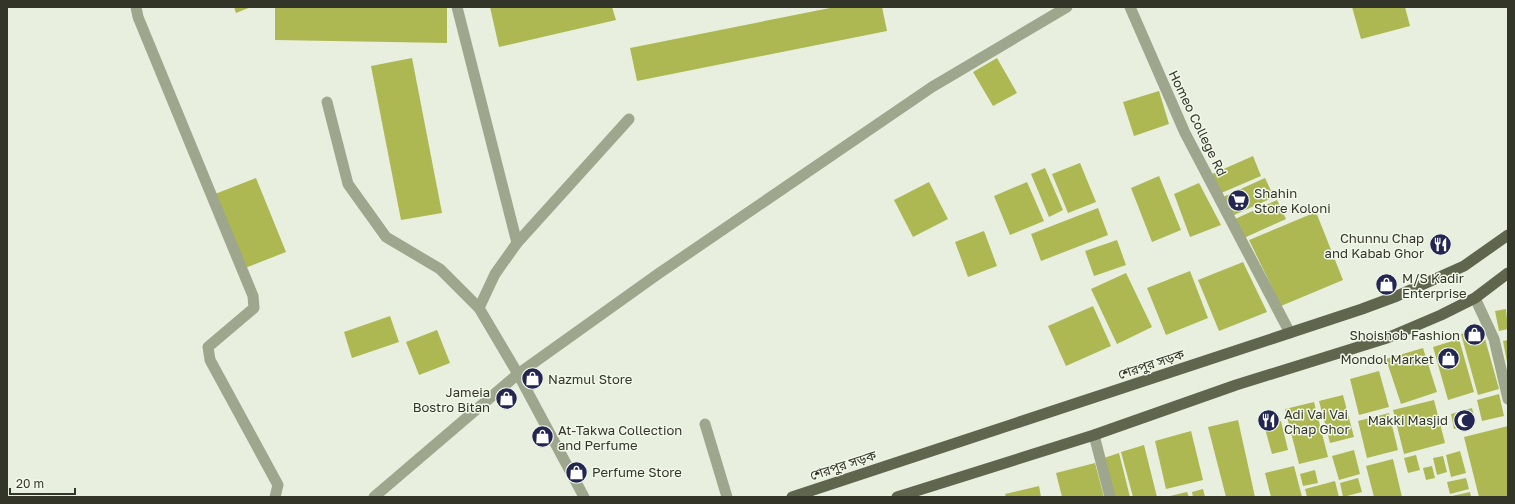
<svg xmlns="http://www.w3.org/2000/svg" width="1515" height="504" viewBox="0 0 1515 504" font-family="'Golos Text','Noto Sans Bengali',sans-serif">
<style>
.building{fill:#adb853}
.lines{fill:none;stroke-linecap:round;stroke-linejoin:round}
.service{stroke:#9fa68e;stroke-width:11}
.minor{stroke:#9fa68e;stroke-width:11}
.tertiary{stroke:#9fa68e;stroke-width:11}
.trunk{stroke:#60654e;stroke-width:11}
.labels{text-anchor:middle;stroke-width:3;stroke-linejoin:round;paint-order:stroke}
.street-label{font-size:13px;fill:#333529;stroke:#f2f8e9}
.poi-label{font-size:13px;fill:#333529;stroke:#f2f8e9;text-anchor:start}
</style>
<rect width="100%" height="100%" fill="#e8efde"/>
<g class="building">
<path d="M234 7H251L236 13Z"/>
<path d="M275 7H447V43L275 40Z"/>
<path d="M490 7H612L616 20 499 47Z"/>
<path d="M835 7H882L887 31 637 81 630 48Z"/>
<path d="M1352 7H1405L1410 26 1361 39Z"/>
<path d="M412 58 442 213 401 220 371 66Z"/>
<path d="M997 58 1017 93 993 106 973 72Z"/>
<path d="M1159 91 1169 124 1134 136 1123 102Z"/>
<path d="M1253 156 1261 176 1219 194 1210 175Z"/>
<path d="M1080 163 1096 202 1068 213 1052 174Z"/>
<path d="M1045 168 1063 210 1049 217 1031 174Z"/>
<path d="M1159 176 1181 230 1152 242 1131 188Z"/>
<path d="M256 178 286 252 245 268 215 194Z"/>
<path d="M1265 178 1274 197 1232 216 1223 197Z"/>
<path d="M929 182 948 219 913 237 894 200Z"/>
<path d="M1027 182 1044 221 1010 235 994 196Z"/>
<path d="M1199 183 1221 225 1190 237 1174 194Z"/>
<path d="M1277 200 1286 219 1244 238 1235 219Z"/>
<path d="M1098 208 1108 235 1041 261 1031 234Z"/>
<path d="M1316 212 1343 280 1281 306 1249 240Z"/>
<path d="M984 231 997 266 968 277 955 242Z"/>
<path d="M1117 240 1126 265 1094 276 1085 251Z"/>
<path d="M1243 262 1267 312 1219 331 1198 280Z"/>
<path d="M1190 271 1208 318 1166 335 1147 288Z"/>
<path d="M1126 273 1152 327 1117 344 1091 289Z"/>
<path d="M1093 306 1111 346 1066 366 1048 326Z"/>
<path d="M1506 309 1508 329 1499 331 1495 311Z"/>
<path d="M390 316 399 342 352 358 344 332Z"/>
<path d="M1482 328 1499 389 1478 395 1461 334Z"/>
<path d="M437 330 450 363 419 375 406 342Z"/>
<path d="M1459 339 1474 392 1448 400 1433 347Z"/>
<path d="M1508 340V361L1507 362 1503 341Z"/>
<path d="M1423 348 1437 392 1401 404 1386 359Z"/>
<path d="M1379 371 1389 407 1359 415 1350 379Z"/>
<path d="M1499 394 1504 416 1482 421 1477 400Z"/>
<path d="M1343 395 1354 437 1330 443 1319 401Z"/>
<path d="M1434 400 1445 443 1404 454 1393 410Z"/>
<path d="M1314 402 1328 457 1299 464 1285 409Z"/>
<path d="M1472 408 1476 423 1454 429 1451 414Z"/>
<path d="M1389 413 1398 450 1367 458 1358 421Z"/>
<path d="M1238 420 1255 497H1226L1208 427Z"/>
<path d="M1281 421 1288 450 1272 454 1264 425Z"/>
<path d="M1508 426V496L1479 497 1464 437Z"/>
<path d="M1191 431 1203 480 1166 489 1155 441Z"/>
<path d="M1144 445 1157 497H1133L1121 452Z"/>
<path d="M1354 450 1360 474 1339 480 1332 456Z"/>
<path d="M1460 451 1466 473 1451 477 1446 455Z"/>
<path d="M1119 453 1130 497H1114L1104 458Z"/>
<path d="M1416 455 1420 470 1408 473 1404 458Z"/>
<path d="M1443 456 1447 472 1437 475 1433 458Z"/>
<path d="M1393 459 1402 497H1374L1366 466Z"/>
<path d="M1095 463 1104 497H1062L1056 473Z"/>
<path d="M1294 466 1302 497H1271L1265 473Z"/>
<path d="M1432 466 1435 478 1426 480 1423 468Z"/>
<path d="M1315 470 1318 483 1303 486 1300 474Z"/>
<path d="M1358 478 1362 492 1343 497 1340 483Z"/>
<path d="M1466 478 1469 489 1450 494 1447 482Z"/>
<path d="M1335 481 1339 497H1307L1305 489Z"/>
<path d="M1039 486 1041 497H1006L1005 494Z"/>
<path d="M1203 489 1205 497H1193L1192 492Z"/>
<path d="M1187 492 1189 497H1170V496Z"/>
<path d="M1470 492 1471 497H1452V496Z"/>
</g>
<g class="lines">
<g class="service">
<path d="M457 7 517 243"/>
<path d="M327 102 348 184 386 237 440 269 479 308 518 374"/>
<path d="M479 308 495 274 517 243 629 119"/>
<path d="M705 424 727 497"/>
</g>
<g class="minor">
<path d="M136 7 138 17 253 296 254 308 208 347 210 360 278 485 275 497"/>
<path d="M1130 7 1185 133 1290 333"/>
<path d="M518 374 584 497"/>
<path d="M1094 435 1110 497"/>
</g>
<g class="tertiary">
<path d="M1475 298 1494 339 1508 399"/>
<path d="M374 497 518 374 658 274 932 87 1067 7"/>
</g>
<g class="trunk">
<path d="M792 497 1362 309 1397 296 1464 266 1508 235"/>
<path d="M897 497 1094 435 1236 385 1387 338 1441 315 1475 298 1508 273"/>
</g>
</g>
<defs>
<symbol id="supermarket-disc" viewBox="-11 -11 22 22"><circle r="9.5" fill="#232652" stroke="#f2f8e9"/><path d="M-6-5.5h2.5l.6 2H6L4.5 2H-2.5L-4.4-4H-6ZM-1.5 3.2a1.3 1.3 0 1 0 .1 0ZM3 3.2a1.3 1.3 0 1 0 .1 0Z" fill="#fff"/></symbol>
<symbol id="restaurant-disc" viewBox="-11 -11 22 22"><circle r="9.5" fill="#232652" stroke="#f2f8e9"/><path d="M-5-6h1v4h1v-4h1v4h1v-4h1v5L-1.5 .5V6h-2V.5L-5-1ZM5-6V6H3V1.5H1.5Q1.5-4 5-6Z" fill="#fff"/></symbol>
<symbol id="shop-disc" viewBox="-11 -11 22 22"><circle r="9.5" fill="#232652" stroke="#f2f8e9"/><path d="M-5-2.5h2.3a2.7 3.5 0 0 1 5.4 0H5L5.5 6h-11ZM-1.5-2.5h3a1.5 2.3 0 0 0-3 0Z" fill="#fff"/></symbol>
<symbol id="mosque-disc" viewBox="-11 -11 22 22"><circle r="9.5" fill="#232652" stroke="#f2f8e9"/><path d="M3.5-4.9A6 6 0 1 0 3.5 4.9A5 5 0 1 1 3.5-4.9Z" fill="#fff"/></symbol>
</defs>
<g fill-rule="evenodd">
<use href="#supermarket-disc" x="1226" y="188" width="25" height="25"/>
<use href="#restaurant-disc" x="1428" y="232" width="25" height="25"/>
<use href="#shop-disc" x="1374" y="272" width="25" height="25"/>
<use href="#shop-disc" x="1462" y="322" width="25" height="25"/>
<use href="#shop-disc" x="1436" y="346" width="25" height="25"/>
<use href="#shop-disc" x="520" y="366" width="25" height="25"/>
<use href="#shop-disc" x="494" y="386" width="25" height="25"/>
<use href="#mosque-disc" x="1452" y="408" width="25" height="25"/>
<use href="#restaurant-disc" x="1256" y="408" width="25" height="25"/>
<use href="#shop-disc" x="530" y="424" width="25" height="25"/>
<use href="#shop-disc" x="564" y="460" width="25" height="25"/>
</g>
<g class="labels">
<g class="street-label">
<text transform="translate(1198 123) rotate(64)" y="5">Homeo College Rd</text>
<text transform="translate(1151 364) rotate(-18)" y="5">শেরপুর সড়ক</text>
<text transform="translate(843 465) rotate(-18)" y="5">শেরপুর সড়ক</text>
</g>
<g class="poi-label">
<text x="1254" y="198">Shahin<tspan x="1254" dy="15">Store Koloni</tspan></text>
<text x="1424" y="243" text-anchor="end">Chunnu Chap<tspan x="1424" dy="15">and Kabab Ghor</tspan></text>
<text x="1402" y="283">M/S Kadir<tspan x="1402" dy="15">Enterprise</tspan></text>
<text x="1460" y="340" text-anchor="end">Shoishob Fashion</text>
<text x="1434" y="364" text-anchor="end">Mondol Market</text>
<text x="548" y="384">Nazmul Store</text>
<text x="490" y="397" text-anchor="end">Jameia<tspan x="490" dy="15">Bostro Bitan</tspan></text>
<text x="1284" y="419">Adi Vai Vai<tspan x="1284" dy="15">Chap Ghor</tspan></text>
<text x="1448" y="425" text-anchor="end">Makki Masjid</text>
<text x="558" y="435">At-Takwa Collection<tspan x="558" dy="15">and Perfume</tspan></text>
<text x="592" y="477">Perfume Store</text>
</g>
</g>
<rect width="1515" height="504" fill="none" stroke="#333529" stroke-width="16"/>
<path d="M10 488v6h65v-6" fill="none" stroke="#333529" stroke-width="2"/>
<text x="16" y="488" font-size="12" fill="#333529" stroke="#f2f8e9" stroke-width="3" paint-order="stroke">20 m</text>
</svg>
